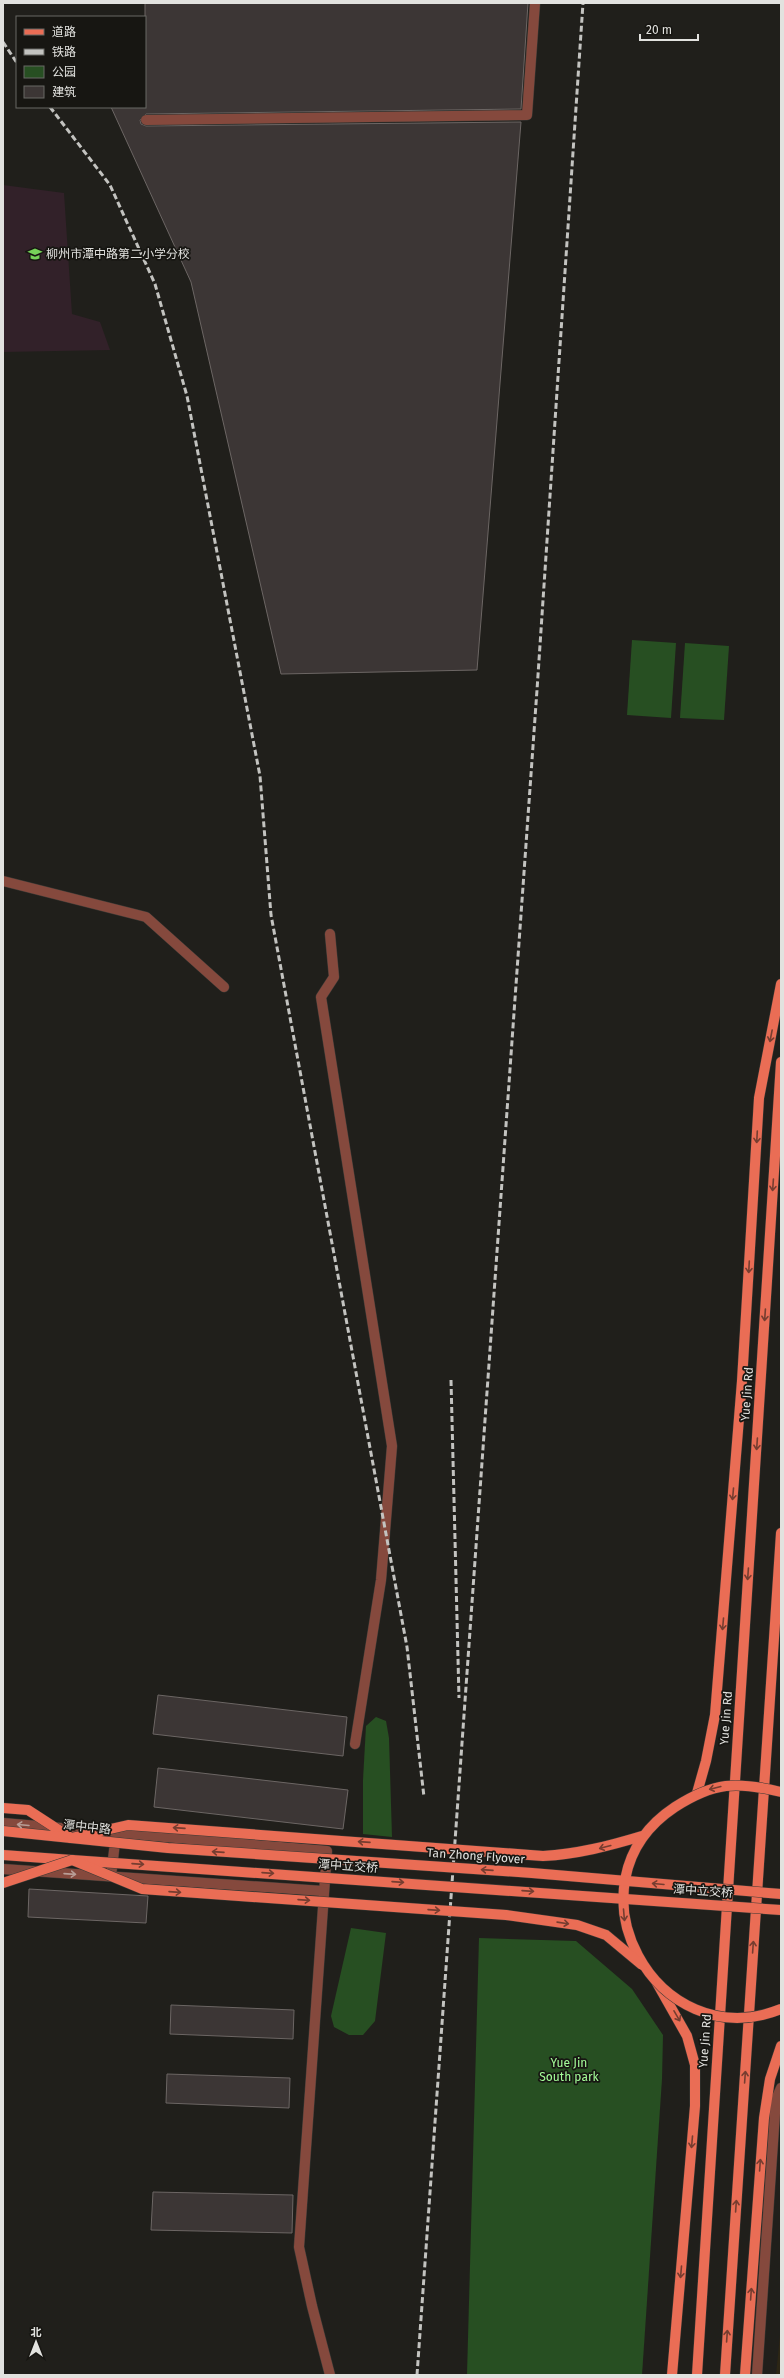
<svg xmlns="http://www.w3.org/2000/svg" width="784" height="2378" viewBox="0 0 784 2378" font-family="'Fira Sans','Noto Sans SC',sans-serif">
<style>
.commercial{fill:#2c2615}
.education{fill:#322129}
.green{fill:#274f22}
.building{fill:#3c3635;stroke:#6c6664}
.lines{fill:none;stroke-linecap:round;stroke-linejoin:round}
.minor-casing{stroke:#3b3a36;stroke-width:11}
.tertiary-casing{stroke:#3b3a36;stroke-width:11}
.primary-casing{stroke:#3b3a36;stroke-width:11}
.minor{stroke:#85493d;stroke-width:10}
.tertiary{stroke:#85493d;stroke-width:10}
.primary{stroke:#ea6d55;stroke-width:10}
.rail{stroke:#c3c3c0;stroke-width:3;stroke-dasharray:6 3;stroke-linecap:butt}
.primary-bridge-casing{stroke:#3b3a36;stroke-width:11;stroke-linecap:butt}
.primary-bridge{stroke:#ea6d55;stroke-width:10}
.oneway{stroke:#763d30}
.oneway2{stroke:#b89d96}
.labels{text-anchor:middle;stroke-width:3.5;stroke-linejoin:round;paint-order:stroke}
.poi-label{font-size:12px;fill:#e2e2df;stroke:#171612;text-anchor:start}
.street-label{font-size:12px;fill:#e2e2df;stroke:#171612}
.park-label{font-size:12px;fill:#a4fd99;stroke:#171612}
</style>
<rect width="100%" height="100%" fill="#201f1b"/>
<path class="commercial" d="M781 2325V2375H776Z"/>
<path class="education" d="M3 185 64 193 72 314 100 322 110 350 3 352Z"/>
<g class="green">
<path d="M632 640 676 643 671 718 627 715Z"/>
<path d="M685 643 729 646 724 720 680 718Z"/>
<path d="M376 1717 386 1721 389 1738 392 1837 363 1834V1780L366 1726Z"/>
<path d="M351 1928 386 1933 375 2021 363 2035H349L334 2027 331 2016Z"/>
<path d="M479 1938 576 1941 632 1989 663 2035 662 2079 642 2375H467Z"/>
</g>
<g class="building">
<path d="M145 3H528L521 109 146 114 140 120 141 124 146 126 521 122 477 670 281 674 191 282 111 107H145Z"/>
<path d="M158 1695 347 1717 343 1756 153 1734Z"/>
<path d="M158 1768 348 1790 343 1829 154 1807Z"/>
<path d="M29 1889 148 1896 146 1923 28 1917Z"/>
<path d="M171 2005 294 2010 293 2039 170 2034Z"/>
<path d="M167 2074 290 2078 289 2108 166 2103Z"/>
<path d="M153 2192 293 2195 292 2233 151 2230Z"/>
</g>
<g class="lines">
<defs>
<g id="minor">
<path d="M146 120 527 115 535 3"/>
<path d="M3 881 146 917 224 987"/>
<path d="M330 934 334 977 321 997 392 1446 381 1580 355 1744"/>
<path d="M3 1823 327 1851 299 2247 312 2306 330 2375"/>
<path d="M3 1869 323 1891"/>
<path d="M111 1876 116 1834"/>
</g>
<path id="tertiary" d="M757 2375 776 2099 781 2088"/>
<g id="primary">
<path d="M697 1793 706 1761 715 1715 742 1381 759 1098 781 984"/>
<path d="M3 1855 72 1860"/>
<path d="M657 1983 687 2036 695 2065V2106L672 2375"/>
<path d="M697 2375 781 1062"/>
<path d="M725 2375 781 1533"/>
<path d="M745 2375 764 2118 770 2079 781 2046"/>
</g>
</defs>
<use href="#minor" class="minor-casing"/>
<use href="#tertiary" class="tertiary-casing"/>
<use href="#primary" class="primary-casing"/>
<use href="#minor" class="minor"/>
<use href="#tertiary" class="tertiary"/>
<use href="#primary" class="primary"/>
<g class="rail">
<path d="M3 42 17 63"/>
<path d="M50 107 110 185 155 284 187 396 260 776 271 915 407 1647 424 1797"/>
<path d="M451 1380 459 1698"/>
<path d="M417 2375 537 690 583 3"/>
</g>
<defs>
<g id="primary-bridge">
<path d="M781 1792C736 1781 714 1782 675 1807 560 1883 656 2059 781 2009"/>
<path d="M3 1808 28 1810 71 1838 128 1825 543 1856C578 1854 609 1846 642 1836"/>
<path d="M3 1831 168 1848 532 1873 781 1894"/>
<path d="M72 1860 781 1910"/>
<path d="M3 1883 72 1860 142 1889 506 1915 577 1925 606 1935 642 1965"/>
</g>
</defs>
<use href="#primary-bridge" class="primary-bridge-casing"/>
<use href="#primary-bridge" class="primary-bridge"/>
</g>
<defs><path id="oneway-shaft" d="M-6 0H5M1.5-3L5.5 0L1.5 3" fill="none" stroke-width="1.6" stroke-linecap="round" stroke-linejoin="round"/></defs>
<g class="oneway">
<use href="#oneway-shaft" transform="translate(771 1036) rotate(101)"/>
<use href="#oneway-shaft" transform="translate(757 1137) rotate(93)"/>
<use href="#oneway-shaft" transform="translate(773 1185) rotate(94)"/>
<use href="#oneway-shaft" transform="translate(749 1267) rotate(93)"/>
<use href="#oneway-shaft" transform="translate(765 1315) rotate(94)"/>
<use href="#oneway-shaft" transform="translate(757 1444) rotate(94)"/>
<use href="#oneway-shaft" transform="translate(733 1494) rotate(95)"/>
<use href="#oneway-shaft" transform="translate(748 1574) rotate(94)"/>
<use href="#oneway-shaft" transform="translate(723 1624) rotate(95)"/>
<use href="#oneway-shaft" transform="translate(715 1788) rotate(166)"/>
<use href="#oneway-shaft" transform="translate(179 1828) rotate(-176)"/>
<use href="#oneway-shaft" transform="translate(364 1842) rotate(-176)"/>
<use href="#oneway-shaft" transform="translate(605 1847) rotate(165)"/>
<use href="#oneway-shaft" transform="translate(218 1852) rotate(-176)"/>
<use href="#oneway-shaft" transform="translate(138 1864) rotate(4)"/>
<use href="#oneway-shaft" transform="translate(487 1870) rotate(-176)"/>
<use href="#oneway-shaft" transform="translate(268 1873) rotate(4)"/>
<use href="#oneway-shaft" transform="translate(398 1882) rotate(4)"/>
<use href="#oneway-shaft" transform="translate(658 1884) rotate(-175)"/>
<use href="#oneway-shaft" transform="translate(528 1891) rotate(4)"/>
<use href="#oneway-shaft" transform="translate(175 1892) rotate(4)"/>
<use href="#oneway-shaft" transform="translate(304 1900) rotate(4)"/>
<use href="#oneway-shaft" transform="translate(434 1910) rotate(4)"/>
<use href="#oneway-shaft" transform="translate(624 1915) rotate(85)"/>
<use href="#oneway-shaft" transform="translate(563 1923) rotate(8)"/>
<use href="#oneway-shaft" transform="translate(753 1947) rotate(-86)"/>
<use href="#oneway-shaft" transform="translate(677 2016) rotate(60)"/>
<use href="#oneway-shaft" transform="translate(745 2077) rotate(-86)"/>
<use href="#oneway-shaft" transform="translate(692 2142) rotate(95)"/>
<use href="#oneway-shaft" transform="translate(760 2165) rotate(-86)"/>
<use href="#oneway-shaft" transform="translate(736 2206) rotate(-86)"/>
<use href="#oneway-shaft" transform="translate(681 2272) rotate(95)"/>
<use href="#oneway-shaft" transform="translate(751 2294) rotate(-86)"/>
<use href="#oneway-shaft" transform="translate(727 2336) rotate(-86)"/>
</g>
<g class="oneway2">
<use href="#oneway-shaft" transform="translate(23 1825) rotate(-175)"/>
<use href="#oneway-shaft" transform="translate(70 1874) rotate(4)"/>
</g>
<defs>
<symbol id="school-bare" viewBox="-9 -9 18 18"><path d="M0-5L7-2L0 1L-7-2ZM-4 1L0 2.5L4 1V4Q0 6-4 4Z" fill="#77d259" stroke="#171612" stroke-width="2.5" paint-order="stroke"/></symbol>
</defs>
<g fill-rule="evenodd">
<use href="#school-bare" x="25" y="244" width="20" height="20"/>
</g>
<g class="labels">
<g class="poi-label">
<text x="46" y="258">柳州市潭中路第二小学分校</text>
</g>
<g class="street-label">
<text transform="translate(747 1394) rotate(-86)" y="4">Yue Jin Rd</text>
<text transform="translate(726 1718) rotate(-86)" y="4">Yue Jin Rd</text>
<text transform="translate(87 1827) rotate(6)" y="4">潭中中路</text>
<text transform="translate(476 1856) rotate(4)" y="4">Tan Zhong Flyover</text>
<text transform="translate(348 1866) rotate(4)" y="4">潭中立交桥</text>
<text transform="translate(703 1891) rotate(4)" y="4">潭中立交桥</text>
<text transform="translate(705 2041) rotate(-86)" y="4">Yue Jin Rd</text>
</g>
<g class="park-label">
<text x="569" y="2067">Yue Jin<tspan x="569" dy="14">South park</tspan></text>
</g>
</g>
<rect width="784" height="2378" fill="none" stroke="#e2e2df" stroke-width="8"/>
<rect x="16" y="16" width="130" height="92" fill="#171612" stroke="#686864"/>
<rect x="24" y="29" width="20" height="6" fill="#ea6d55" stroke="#686864"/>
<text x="52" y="36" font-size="12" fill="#e2e2df">道路</text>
<rect x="24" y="49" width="20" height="6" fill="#c3c3c0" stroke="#686864"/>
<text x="52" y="56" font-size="12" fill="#e2e2df">铁路</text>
<rect x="24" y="66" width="20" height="12" fill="#274f22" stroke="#686864"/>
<text x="52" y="76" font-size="12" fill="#e2e2df">公园</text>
<rect x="24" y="86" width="20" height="12" fill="#3c3635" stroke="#686864"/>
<text x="52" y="96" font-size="12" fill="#e2e2df">建筑</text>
<g transform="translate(36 2342)" stroke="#171612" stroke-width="3" paint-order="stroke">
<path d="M0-3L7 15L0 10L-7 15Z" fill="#e2e2df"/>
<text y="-6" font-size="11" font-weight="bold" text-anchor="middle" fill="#e2e2df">北</text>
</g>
<path d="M640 34v6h58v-6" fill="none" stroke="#e2e2df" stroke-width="2"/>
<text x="646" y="34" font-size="12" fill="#e2e2df" stroke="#171612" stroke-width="3" paint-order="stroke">20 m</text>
</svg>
